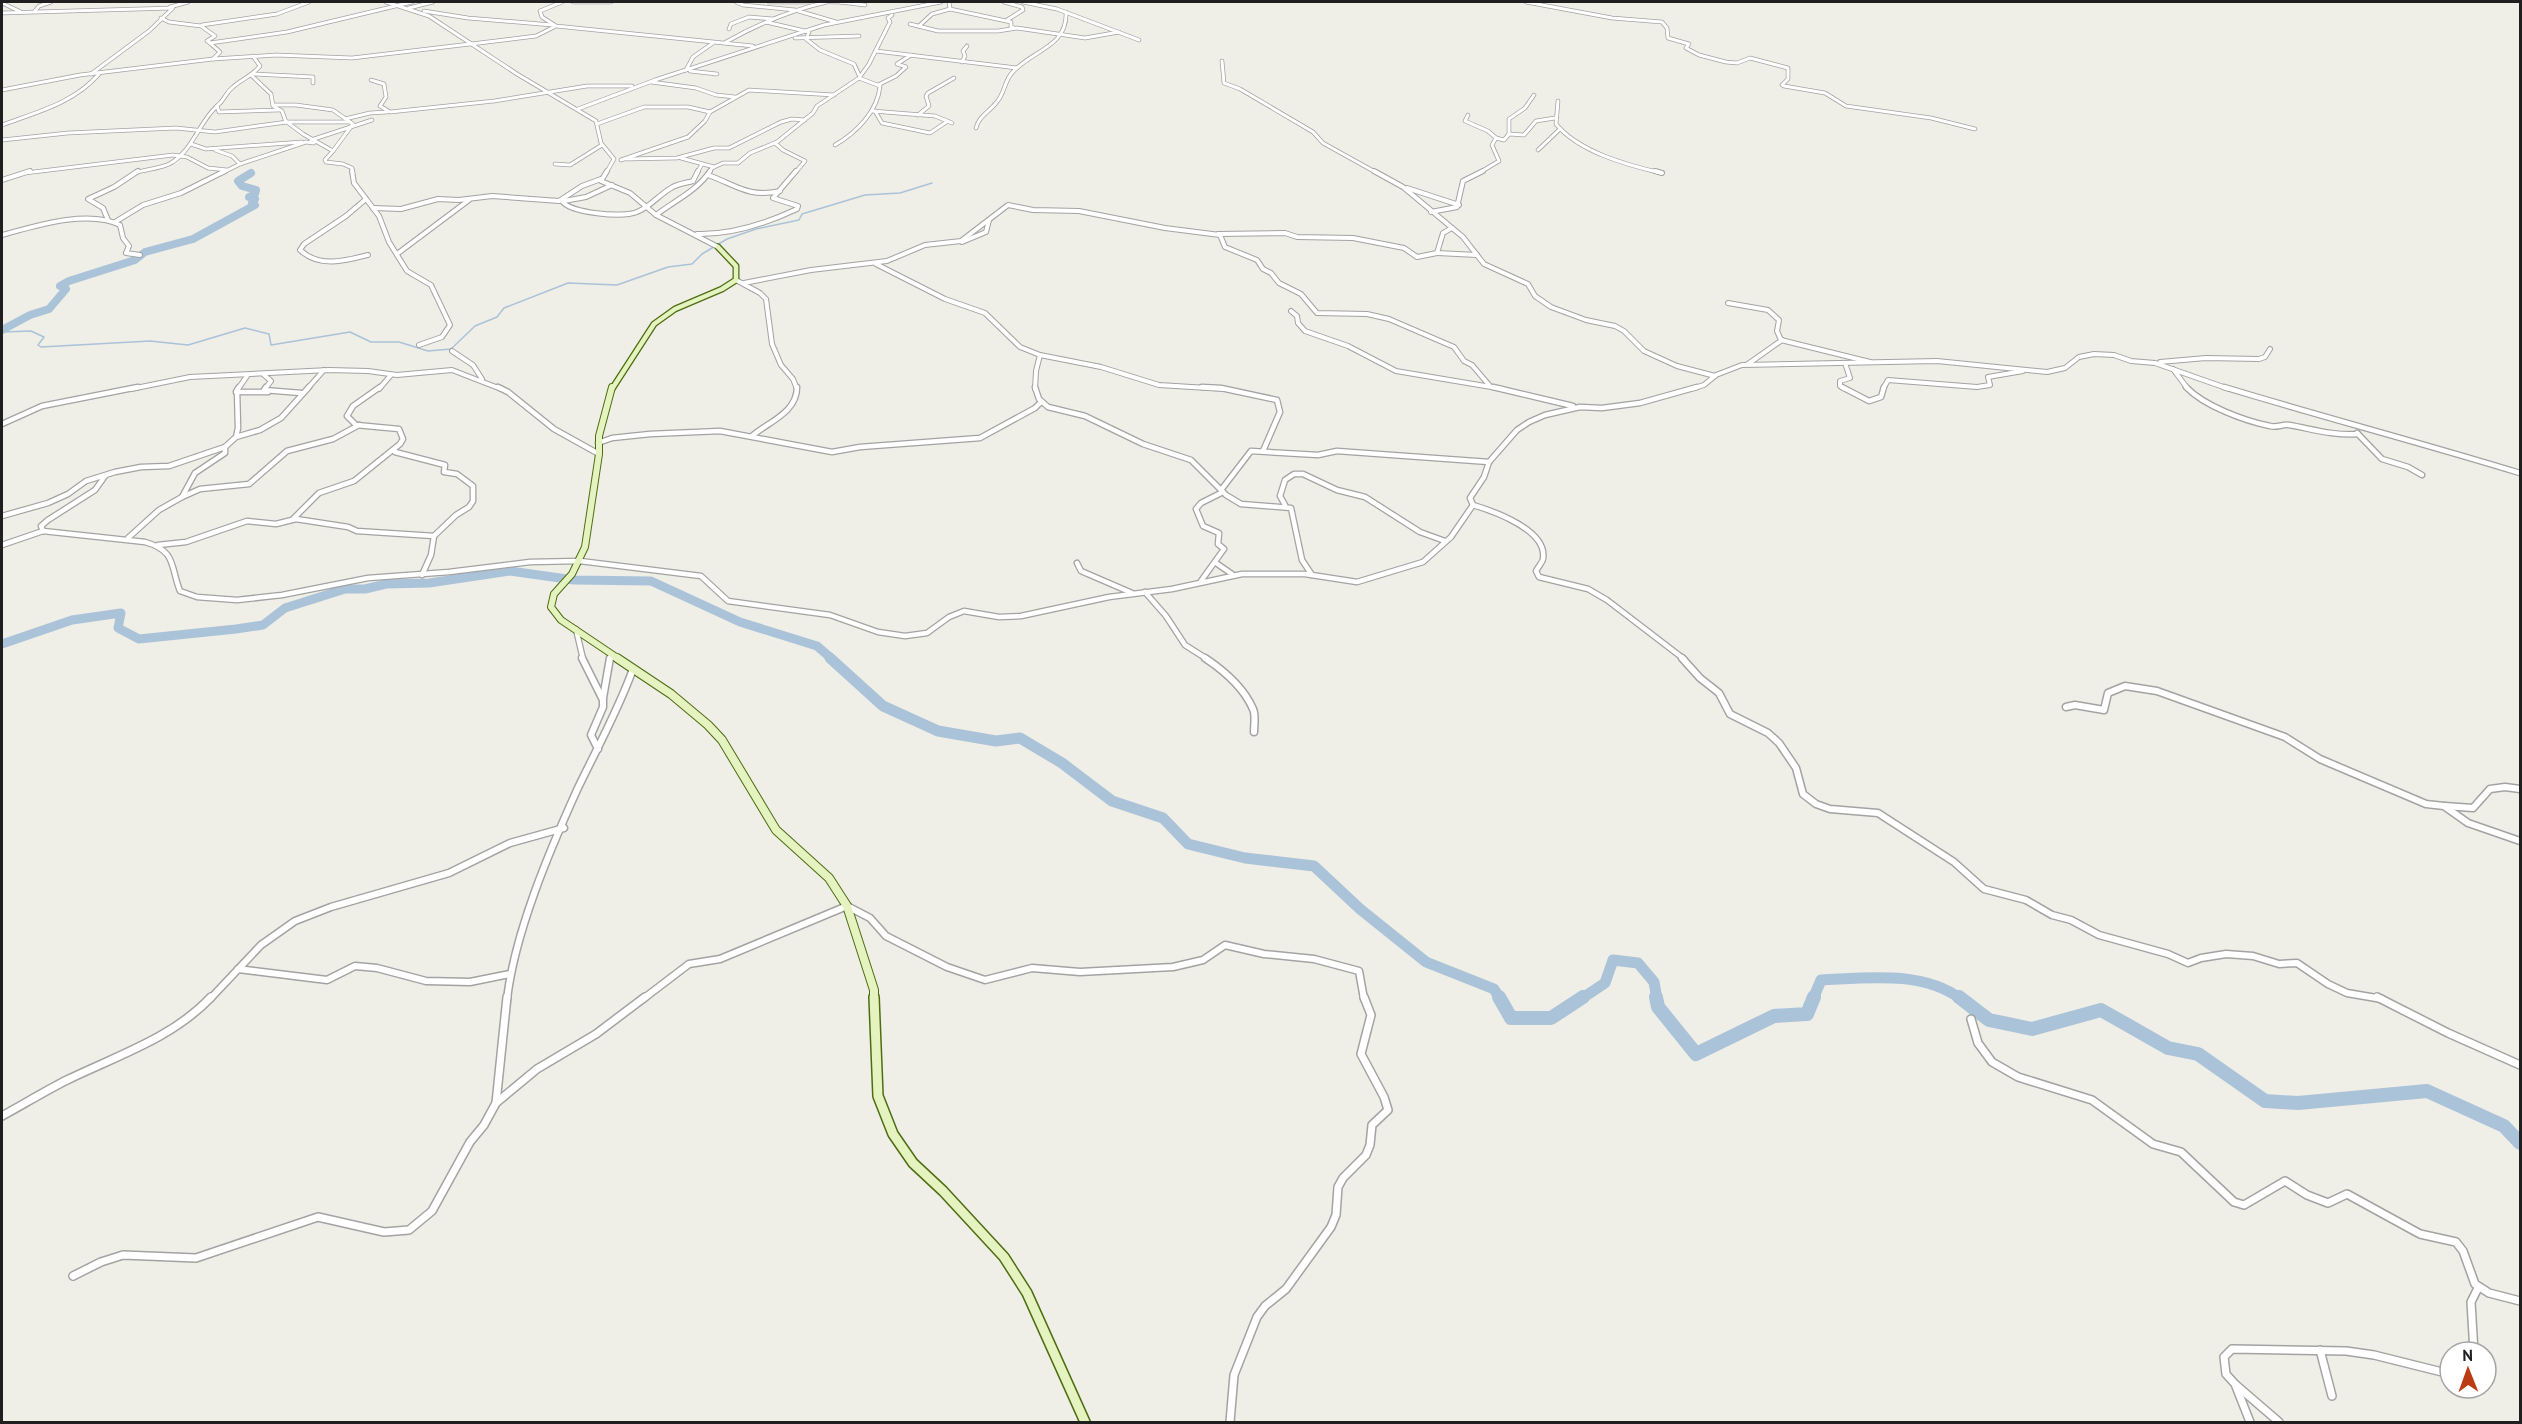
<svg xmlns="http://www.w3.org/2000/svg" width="2522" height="1424" viewBox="0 0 2522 1424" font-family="'PT Sans',sans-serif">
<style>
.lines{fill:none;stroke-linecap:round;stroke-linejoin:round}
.stream{stroke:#abc3d8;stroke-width:1.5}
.river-far3{stroke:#abc3d8;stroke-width:8}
.river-far2{stroke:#abc3d8;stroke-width:9}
.river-far1{stroke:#abc3d8;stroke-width:11}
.river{stroke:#abc3d8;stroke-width:14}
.street-far4-casing{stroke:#a3a3a3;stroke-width:4.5}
.street-far3-casing{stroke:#a3a3a3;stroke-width:6}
.street-far2-casing{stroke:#a3a3a3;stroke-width:7}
.street-far1-casing{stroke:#a3a3a3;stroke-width:9}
.street-casing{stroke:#a3a3a3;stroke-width:10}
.secondary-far3-casing{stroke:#4c6d10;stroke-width:7}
.secondary-far2-casing{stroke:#4c6d10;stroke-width:8}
.secondary-far1-casing{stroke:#4c6d10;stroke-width:10}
.secondary-casing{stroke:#4c6d10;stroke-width:12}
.street-far4{stroke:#fff;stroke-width:3}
.street-far3{stroke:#fff;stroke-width:4}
.street-far2{stroke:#fff;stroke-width:4.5}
.street-far1{stroke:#fff;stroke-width:6}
.street{stroke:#fff;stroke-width:7}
.secondary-far3{stroke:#e5f3c0;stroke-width:4.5}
.secondary-far2{stroke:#e5f3c0;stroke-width:6}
.secondary-far1{stroke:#e5f3c0;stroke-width:8}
.secondary{stroke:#e5f3c0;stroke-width:9}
</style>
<rect width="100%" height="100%" fill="#efeee7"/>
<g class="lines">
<path class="stream" d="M2 332 31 331 44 337 38 345 41 347 150 341 188 345 245 328 269 334 271 345 350 332 371 342H399L428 351 451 349 475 326 497 317 504 308 568 283 617 285 668 267 692 264 702 254 727 239 756 229 799 220 802 214 865 195 900 193 932 183"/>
<path class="river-far3" d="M2 330 30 315 49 309 66 289 60 286 69 281 135 260 145 252 193 239 255 205 252 203 255 199 249 197 255 194 256 190 242 186 238 181 251 173"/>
<path class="river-far2" d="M2 644 72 620 121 613 118 628 139 639 236 629 263 625 285 608 345 589H365L386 584 429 583 510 571 574 580 651 581 740 622 817 646 832 659"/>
<g class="river-far1">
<path d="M830 658 883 706 938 731 996 741 1020 738 1062 763 1112 801 1163 818 1188 844 1245 858 1314 866 1360 909 1426 962 1494 989 1500 999"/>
<path d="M1581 999 1605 983 1613 960 1638 963 1654 982 1657 999"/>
<path d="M1813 999 1821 980C1866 978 1922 970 1961 999"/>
</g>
<g class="river">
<path d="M1499 997 1511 1018H1551L1583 997"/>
<path d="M1656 997 1658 1007 1696 1054 1774 1016 1807 1014 1814 997"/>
<path d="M1959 997 1989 1020 2032 1029 2101 1010 2168 1048 2198 1054 2265 1101 2298 1103 2427 1091 2504 1126 2520 1143"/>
</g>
<defs>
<g id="street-far4">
<path d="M386 2 429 16 517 74 596 121 601 143 614 159 606 173"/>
<path d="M562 2 540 11 542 17 556 26 753 46"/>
<path d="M573 2H611"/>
<path d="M736 2 743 5 795 10 836 22"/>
<path d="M769 2H812"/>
<path d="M831 2H842"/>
<path d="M840 2 865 5"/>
<path d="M949 2 950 9 1011 22V27L1014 28"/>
<path d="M1004 2 1022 7 1023 10 1007 20"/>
<path d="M1023 2 1057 9 1139 40"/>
<path d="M1526 2 1612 18 1662 22 1667 28 1668 38 1689 44 1686 48 1699 55 1726 62 1737 63 1750 58 1788 68V79L1782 85 1784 86 1825 93 1846 106 1931 118 1975 129"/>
<path d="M2 3 21 12"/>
<path d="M170 7 188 2"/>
<path d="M409 8 433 2"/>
<path d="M35 11 39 6 51 2"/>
<path d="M424 11 468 18 552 25"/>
<path d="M2 13 173 8 149 31 91 74"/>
<path d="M161 18 169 22 201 26 215 36 207 41 210 43 287 32 412 2"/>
<path d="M766 22 809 32 806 39 820 50 854 64 859 75"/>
<path d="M910 24 938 31H998L1017 28 1085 38 1119 32"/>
<path d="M202 25 277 14 309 2"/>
<path d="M919 26 932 14 950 9"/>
<path d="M729 29 731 24 749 17 773 19"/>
<path d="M795 38 859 36"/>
<path d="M726 42C758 24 791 10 827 2"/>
<path d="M211 44 220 52 213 59"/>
<path d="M471 44 536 36 554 27"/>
<path d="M876 51 1017 68"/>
<path d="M253 56 260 66C252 76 242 79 233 87 225 93 225 100 217 106L219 112 279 110"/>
<path d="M1222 61 1224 83 1240 89 1313 132 1323 143 1377 173"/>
<path d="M962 62 965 56 963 51 967 46"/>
<path d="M686 70 693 57 713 43"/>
<path d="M690 71 717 74H714"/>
<path d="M253 74 313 77V83"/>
<path d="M251 75 271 94 273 106 282 111 286 122H350"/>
<path d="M371 80 384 84 386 97 380 106 390 112 494 101 587 86H632"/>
<path d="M651 82 696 88 716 95 735 97"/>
<path d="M878 85 896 76 906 67 897 64 911 55"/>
<path d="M2 90 80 75 213 59 276 55 352 58 470 44"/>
<path d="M1558 101 1556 124C1579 152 1627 165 1661 173"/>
<path d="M273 105H296L333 110 353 124 333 151"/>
<path d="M578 109 655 80 824 25 941 2"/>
<path d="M872 111 935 116 952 123"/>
<path d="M875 111 882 123 930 133 948 121"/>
<path d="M918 115 929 106 926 96 928 93 954 78"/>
<path d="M1468 115 1465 121 1488 131 1496 138 1492 145 1499 161 1479 173"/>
<path d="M345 119 370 113 387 112"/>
<path d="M597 124 644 107H688L710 112"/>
<path d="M2 125C37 112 74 103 99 74"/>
<path d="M976 128C979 116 989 112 996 103 1004 95 1004 83 1011 74 1029 51 1068 48 1066 12"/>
<path d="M1509 134V119L1525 108 1534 95"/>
<path d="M1496 138 1504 140 1509 134 1524 135 1536 121 1555 118"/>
<path d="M2 140 68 133 176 128 215 132 287 122 303 134 333 151 325 160 326 162 343 164 352 168 353 173"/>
<path d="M311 140 372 120"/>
<path d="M775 143 783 150 805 161 795 173"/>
<path d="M191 144 206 149 302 142"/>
<path d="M835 145C856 133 878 111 880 86L859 78"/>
<path d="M215 150 232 156 240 164"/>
<path d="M1538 150 1560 129"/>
<path d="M681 158 714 167"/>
<path d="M626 159 677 158 714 148H729L781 122 792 119 805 120"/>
<path d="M621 160 688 137 705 121 710 112 749 90 834 95"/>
<path d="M555 164 570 165 602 145"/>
<path d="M25 173 173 155 187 157 208 168 227 170"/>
<path d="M134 173C145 169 161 169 171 163 193 150 199 122 217 106"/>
<path d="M222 173 240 164 306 142 314 143"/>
<path d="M697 173 702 164"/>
<path d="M709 173 712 168 723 163H738L750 153 777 142 813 113 817 106 859 78 869 64 890 22 888 18 892 15"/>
</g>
<g id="street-far3">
<path d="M352 171 354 183 379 216 389 242 407 271 431 285 450 325 442 337 419 345"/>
<path d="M607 171 601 181 630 193 656 215 718 247"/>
<path d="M1374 171 1403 187 1463 237 1484 264 1528 284 1535 296 1551 307 1586 320 1615 326 1624 331 1644 351 1677 366 1715 376"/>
<path d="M1655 171 1662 173"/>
<path d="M708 175C736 185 748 198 780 191"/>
<path d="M2 180 30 171"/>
<path d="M1407 188 1459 205"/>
<path d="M366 199 346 216 304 244 300 250C319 268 345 261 368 255"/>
<path d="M562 201C570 213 622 218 637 212 650 207 659 195 671 188 677 184 686 183 693 181L698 171"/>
<path d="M564 201 586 197 612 185"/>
<path d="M373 208 401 209 438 199 459 200 492 196 559 201 582 186 601 179"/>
<path d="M1431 212 1457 207 1463 181 1483 171"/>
<path d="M656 215C674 201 697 191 710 171"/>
<path d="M108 220 103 208 88 199 114 187 138 171"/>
<path d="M115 222 143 205 181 193 225 171"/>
<path d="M697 234C732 235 765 224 797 209L798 206 773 198 796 171"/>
<path d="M1218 234 1285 233 1297 237 1353 238 1404 248 1417 257 1437 253 1443 233 1452 228"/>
<path d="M2 235C35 226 88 209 120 225L123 238 129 246 126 253 140 255"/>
<path d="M962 242 986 232 989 220"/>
<path d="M1437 253 1477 255"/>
<path d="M397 254 469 200"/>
<path d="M876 264 945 299 985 313 1020 347 1040 355 1101 367 1159 385 1224 389"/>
<path d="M736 280 760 293 766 299 772 344 781 365 793 379 797 389"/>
<path d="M744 283 811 270 887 261 925 245 961 241 1008 205 1033 210 1079 211 1165 228 1220 235 1225 247 1257 260 1263 269 1271 273 1279 283 1301 294 1317 313 1367 314 1389 319 1454 347 1464 361 1472 365 1490 386"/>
<path d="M1728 303 1768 310 1779 320 1777 331 1781 340 1870 362"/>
<path d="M1291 311 1297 316 1298 323 1305 331 1348 346 1396 371 1503 389"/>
<path d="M452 351 473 365 482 379"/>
<path d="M2160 362 2206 358 2259 359 2265 357 2270 349"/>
<path d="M1845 363 1850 378 1840 381V386L1845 389"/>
<path d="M1748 364 1782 340"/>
<path d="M2173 369 2188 389"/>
<path d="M263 374 271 381 265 389"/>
<path d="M131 389 190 377 329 370 368 371 397 375 452 370 501 389"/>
<path d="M238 389 247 376"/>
<path d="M307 389 324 370"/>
<path d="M379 389 391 375"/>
<path d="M1035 389 1036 371 1040 355"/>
<path d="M1691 389 1704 385 1716 375 1742 365 1937 361 2047 372 2065 368 2079 357 2094 354 2114 355 2131 361 2155 363 2229 389"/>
<path d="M1883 389 1888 380 1977 387 1990 385 1988 377 2023 371"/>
</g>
<g id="street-far2">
<path d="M266 387 264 390 301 393"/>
<path d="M498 387 508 392 554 429 599 454"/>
<path d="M1035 387 1039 399 1048 407 1085 416 1143 444 1191 460 1226 495 1241 504 1291 508 1302 560 1312 575"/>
<path d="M1202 387 1221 388 1277 400 1280 412 1263 451"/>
<path d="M1493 387 1573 406"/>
<path d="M1842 387 1869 401 1881 397 1884 387"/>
<path d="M2186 387C2204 406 2245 421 2270 426 2277 428 2282 424 2289 425 2312 429 2334 436 2358 434"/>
<path d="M2224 387C2323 417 2422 443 2520 473"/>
<path d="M236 392H268"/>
<path d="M2 424 42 406 138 387"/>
<path d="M2357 433 2382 459 2408 467 2422 475"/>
<path d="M752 436C768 422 797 413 797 387"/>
<path d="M236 437 238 428 237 390 239 387"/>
<path d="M598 443 612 438 650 434 720 431 832 452 860 447 980 438 1035 408 1041 402"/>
<path d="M395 452 445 465 444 472 457 474 473 486V501L469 507 456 515 434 536 431 555 422 575"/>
<path d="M1221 490 1251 451 1318 455 1337 451 1489 462"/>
<path d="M182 497 200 489 249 484 287 451 333 439 359 425"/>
<path d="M1285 505 1280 496 1285 480 1294 474H1303L1337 490 1365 497 1420 532 1445 541"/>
<path d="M2 516 48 503 68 494 86 481 115 472 141 467 169 466 225 447 236 437 260 430 281 418 309 387"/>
<path d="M293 519 319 493 354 481 400 444 403 439 399 429 356 425 347 416 353 406 380 387"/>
<path d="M43 531 41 526 48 520 95 490 105 476"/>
<path d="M128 538 159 510 182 497 195 473 225 453V447"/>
<path d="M2 545 43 531 145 542C177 551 170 566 180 591L197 597 237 600 282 595 368 578 449 572 530 562 580 561 701 576 728 601 830 615 878 632 905 636 927 633 949 617 964 611 999 617 1021 616 1109 597 1172 589 1242 574H1305L1357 582 1423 562 1451 537 1473 505"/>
<path d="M158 545 186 542 247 521 276 524 296 519 348 527 357 531 434 536"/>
<path d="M1077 563 1081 571 1132 593"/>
<path d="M1216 563 1232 574"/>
<path d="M1201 581 1224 549 1218 544 1219 533 1203 526 1196 509 1201 503 1223 492"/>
<path d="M1145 592 1166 616 1185 645 1207 659"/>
<path d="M576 629 583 659"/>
<path d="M610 659 614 656"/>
<path d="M1684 659 1607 600 1588 589 1539 577 1536 571C1538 567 1542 563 1543 559 1548 530 1493 511 1473 505L1470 498 1484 477 1489 462 1517 430 1529 422 1545 415 1580 407 1602 408 1640 403 1697 387"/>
</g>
<g id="street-far1">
<path d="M582 658 603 700V707L591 735 598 749"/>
<path d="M1205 658C1223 670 1244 688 1253 709 1256 715 1254 725 1254 732"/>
<path d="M1682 658 1700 678 1719 693 1730 714 1768 733 1779 743 1796 768 1803 794 1816 804 1830 809 1878 813 1954 862 1984 889 2026 900 2052 915 2071 920 2099 935 2168 954 2188 963 2201 958 2226 954 2253 956 2279 964 2297 963 2328 984 2347 993 2382 999"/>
<path d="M603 698 610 658"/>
<path d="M2066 707 2075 705 2104 710 2108 693 2125 686 2157 691 2285 737 2320 759 2426 804 2444 806 2468 823 2520 841"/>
<path d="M2445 806 2473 808 2490 789 2505 787 2520 789"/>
<path d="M238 969 327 980 355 966 377 968 426 981 470 982 510 974"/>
<path d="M210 999 261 945 295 921 331 907 449 873 510 843 564 828"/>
<path d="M507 999C515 932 549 852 577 790 596 750 618 711 633 669"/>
<path d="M643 999 689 964 720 959 847 906 870 918 886 936 947 967 985 980 1032 968 1080 972 1173 967 1203 960 1225 945 1264 954 1314 959 1359 971 1364 999"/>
</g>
<g id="street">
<path d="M2377 997 2448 1033 2520 1065"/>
<path d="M1971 1019 1978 1043 1992 1062 2018 1077 2092 1100 2153 1144 2181 1152 2234 1202 2244 1205 2285 1181 2307 1195 2328 1203 2347 1194 2420 1234 2456 1242 2463 1251 2475 1284 2489 1293 2520 1301"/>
<path d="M496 1103 507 997"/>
<path d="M2 1116C24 1104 45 1091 67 1080 116 1056 173 1038 211 997"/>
<path d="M73 1276 101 1262 123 1255 196 1258 318 1217 384 1232 409 1230 432 1211 470 1142 484 1125 496 1103 537 1069 596 1034 645 997"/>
<path d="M2320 1350 2332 1396"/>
<path d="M2474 1352 2471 1302 2478 1288"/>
<path d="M2236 1385 2279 1422"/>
<path d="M1230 1422 1234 1375 1257 1317 1265 1306 1286 1289 1331 1227 1336 1215 1338 1187 1343 1178 1366 1155 1370 1145 1372 1125 1388 1110 1384 1097 1361 1054 1371 1015 1364 997"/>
<path d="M2250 1422 2235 1384 2226 1374 2224 1357 2232 1349 2346 1351 2374 1355 2450 1374"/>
</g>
<path id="secondary-far3" d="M612 389 654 324 675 309 722 289 736 280V266L718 247"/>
<path id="secondary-far2" d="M612 387 599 436V454L585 547 572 574 554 594 551 607 561 620 619 659"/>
<path id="secondary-far1" d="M617 658 671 694 708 725 722 740 776 830 829 878 847 906 874 990V999"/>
<path id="secondary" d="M874 997 878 1096 893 1134 913 1163 943 1191 1004 1257 1027 1293 1085 1422"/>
</defs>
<use href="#street-far4" class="street-far4-casing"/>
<use href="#street-far3" class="street-far3-casing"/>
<use href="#street-far2" class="street-far2-casing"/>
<use href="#street-far1" class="street-far1-casing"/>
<use href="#street" class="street-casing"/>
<use href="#secondary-far3" class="secondary-far3-casing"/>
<use href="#secondary-far2" class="secondary-far2-casing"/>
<use href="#secondary-far1" class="secondary-far1-casing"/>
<use href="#secondary" class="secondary-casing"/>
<use href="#street-far4" class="street-far4"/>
<use href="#street-far3" class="street-far3"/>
<use href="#street-far2" class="street-far2"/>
<use href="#street-far1" class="street-far1"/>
<use href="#street" class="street"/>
<use href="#secondary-far3" class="secondary-far3"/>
<use href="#secondary-far2" class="secondary-far2"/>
<use href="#secondary-far1" class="secondary-far1"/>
<use href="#secondary" class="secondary"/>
</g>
<rect width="2522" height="1424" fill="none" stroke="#1f1f1f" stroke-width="6"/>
<g transform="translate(2468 1370) rotate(359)"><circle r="28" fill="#ffffff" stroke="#a5a5a5" stroke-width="1.5"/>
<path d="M0-4.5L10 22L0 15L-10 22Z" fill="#bb3c14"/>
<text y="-9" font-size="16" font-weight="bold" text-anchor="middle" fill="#1f1f1f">N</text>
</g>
</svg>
